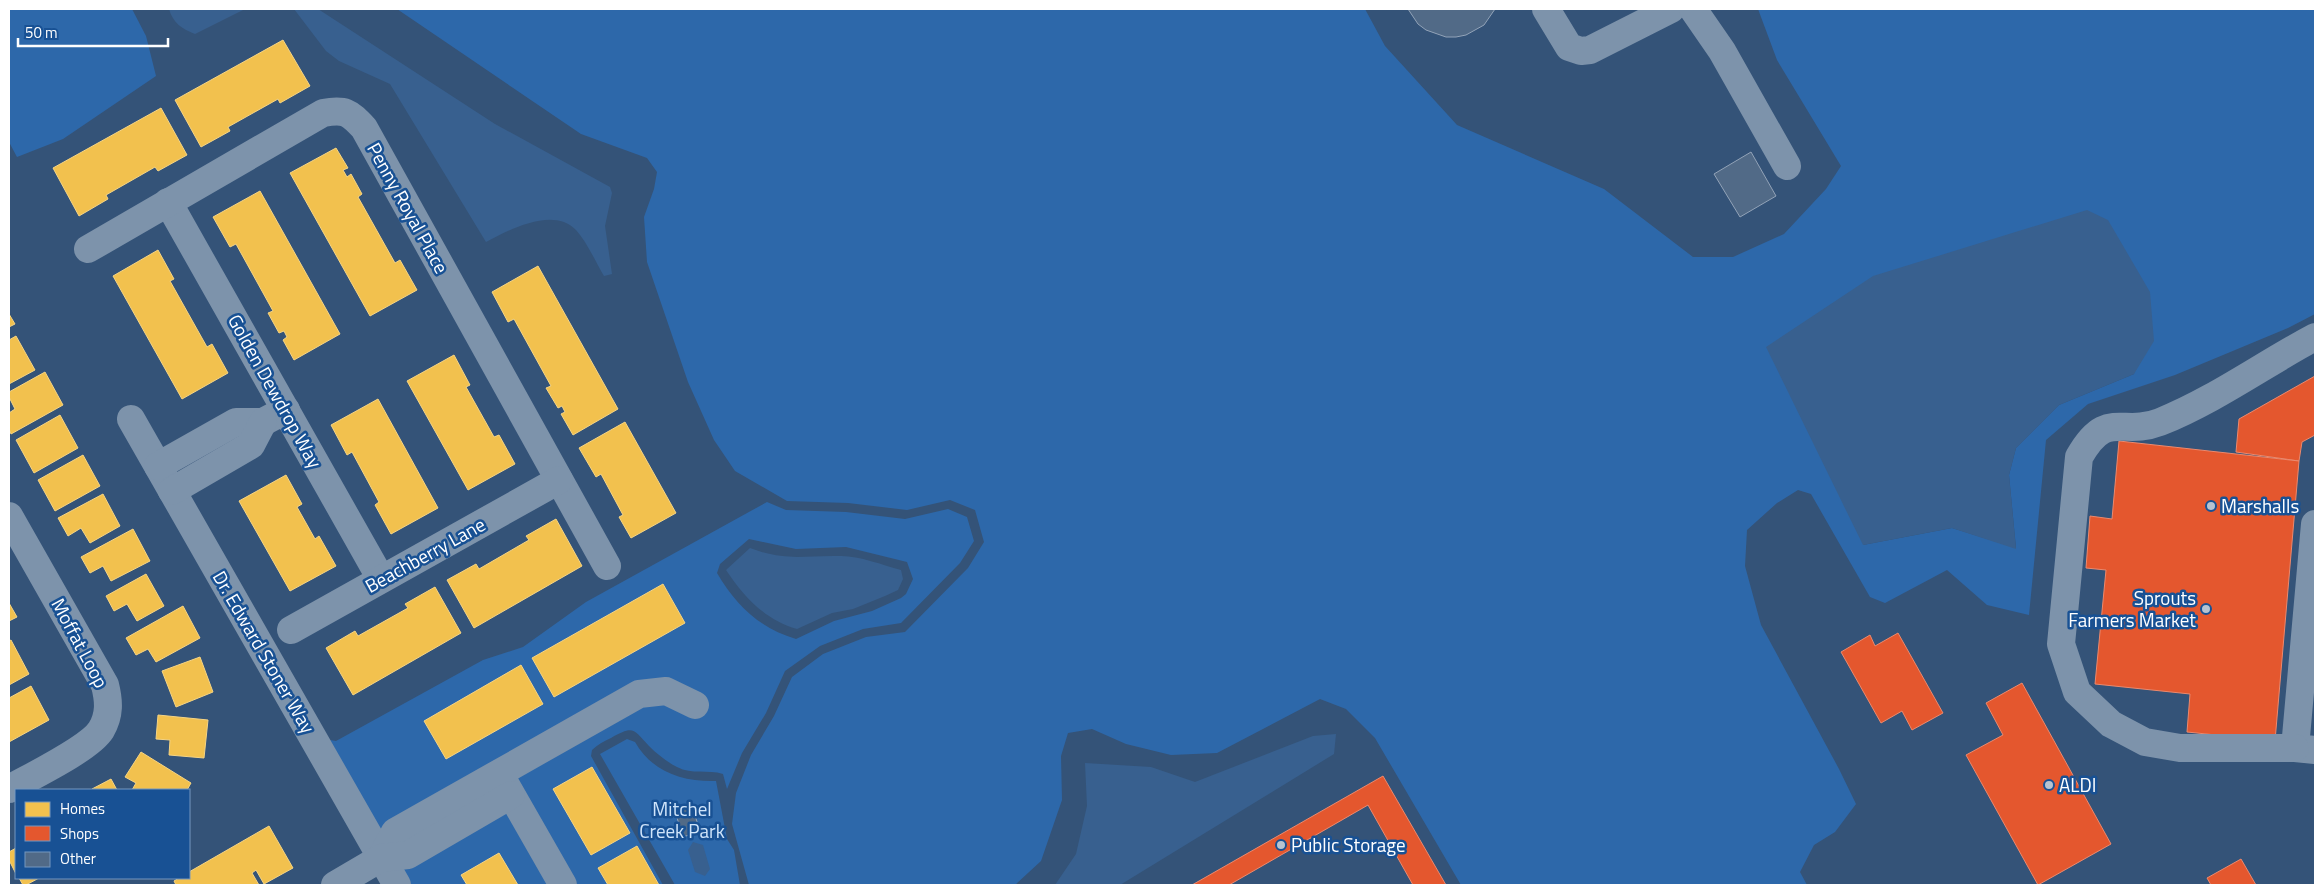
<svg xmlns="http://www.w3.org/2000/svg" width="2324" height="894" viewBox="0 0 2324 894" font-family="'Titillium Web',sans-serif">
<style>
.green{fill:#2d68aa;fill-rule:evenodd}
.water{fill:#38608f}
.homes{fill:#f2c14e;stroke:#f6d483}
.shops{fill:#e4572e;stroke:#ec896d}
.building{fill:#516a87;stroke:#92a3b8}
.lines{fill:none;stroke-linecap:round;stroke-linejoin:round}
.minor{stroke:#7d93ab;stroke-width:28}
.poi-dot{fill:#b8c3d0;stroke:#185194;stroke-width:2}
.labels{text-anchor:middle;stroke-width:5;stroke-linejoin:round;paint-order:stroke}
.street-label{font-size:19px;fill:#fff;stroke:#185194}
.poi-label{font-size:19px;fill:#fff;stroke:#185194;text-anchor:start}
.park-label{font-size:19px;fill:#d0e5fb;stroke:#185194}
</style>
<rect width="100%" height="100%" fill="#345378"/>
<g class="green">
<path d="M9 9H132L146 36 156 76 63 139 17 157 9 142Z"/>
<path d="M397 9H1365L1385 46 1457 125 1604 189 1693 257H1733L1784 234 1826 189 1841 166 1777 60 1758 9H2315V314L2288 328 2175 375 2088 404 2046 440 2029 615 1987 605 1947 570 1885 603 1870 597 1811 494 1798 490 1777 503 1747 530 1745 566 1761 625 1839 769 1856 804 1835 832 1814 845 1800 872 1807 885H1461L1375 738 1346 709 1320 699 1217 753 1171 755 1126 744 1092 729 1068 733 1061 756 1062 800 1041 861 1015 885H749L732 824 736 793 751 755 774 716 792 677 823 654 866 637 905 632 968 568 984 542 975 510 950 500 907 510 848 503 787 501 735 471 714 440 688 382 647 262 644 217 654 189 657 172 647 158 581 134ZM2150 292 2134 374 2059 405 2016 448 2009 475 2016 548 1952 528 1863 545Z"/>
<path d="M767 502 786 510 846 512 905 519 948 509 967 517 974 541 960 563 901 623 863 629 820 646 785 671 766 713 742 753 727 789 723 774C708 769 692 775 677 767 667 762 657 754 649 746 633 729 634 725 611 738 604 741 597 745 592 750L591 756 663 885H410L330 740 336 741 483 660 523 647 586 602ZM749 539 796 549 846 547 907 562 913 579 906 594 901 598 872 611 834 621 796 639C759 628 736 605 717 573L720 564Z"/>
<path d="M627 739 635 742C652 772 683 782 716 781L727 839 734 850 740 885H675L600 754Z"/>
</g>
<g class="water">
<path d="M169 9H245L195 34C182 29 173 23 169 9Z"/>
<path d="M294 9H318L495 124 610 187 612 193 605 226 612 274 604 276C595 261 587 242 576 230 553 206 509 230 486 242L390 84 339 61 326 51Z"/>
<path d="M2087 210 2108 220 2150 292 2154 341 2134 374 2059 405 2016 448 2009 475 2016 549 1952 528 1863 545 1766 347 1873 276Z"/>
<path d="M750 548C786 562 805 555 841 556 860 556 882 565 901 570L903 579 898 590 885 596 853 609 832 613 797 629C765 620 744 597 726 570Z"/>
<path d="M1336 734 1334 754 1120 885H1055L1076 854 1087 806 1085 763 1151 767 1195 782 1313 736Z"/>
<path d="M693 842 703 845 710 869 705 876 695 872 688 850Z"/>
</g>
<g class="homes">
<path d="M283 40 310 86 280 103 278 99 228 127 230 131 201 147 175 100Z"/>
<path d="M161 108 187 155 158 171 155 167 106 195 108 199 79 216 53 168Z"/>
<path d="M336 148 348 168 343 170 347 177 351 174 362 194 358 197 395 263 400 260 417 290 370 316 290 173Z"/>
<path d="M260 191 340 334 294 360 283 340 287 337 284 331 279 333 268 313 273 311 236 244 230 247 213 217Z"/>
<path d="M158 250 174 279 170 281 207 347 212 344 228 373 182 399 113 276Z"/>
<path d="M538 266 618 409 573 435 561 414 565 412 562 406 558 408 546 388 551 386 514 319 508 322 492 292Z"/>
<path d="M9 314 15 324 9 327Z"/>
<path d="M16 336 35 370 9 384V340Z"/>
<path d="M454 355 470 385 466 387 494 437 499 435 515 464 468 490 407 381Z"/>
<path d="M45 372 63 405 11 434 9 429V413L15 409 9 397V392Z"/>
<path d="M378 399 438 508 391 534 375 505 379 502 352 452 347 455 331 425Z"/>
<path d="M60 415 78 448 34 473 16 440Z"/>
<path d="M625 422 676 513 631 538 619 517 623 515 601 474 596 477 579 448Z"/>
<path d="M83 455 100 486 55 511 38 480Z"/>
<path d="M286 475 302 504 297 507 315 539 319 536 336 566 290 591 239 501Z"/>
<path d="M103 494 120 526 90 543 81 528 68 536 58 518Z"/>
<path d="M556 519 582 566 474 628 447 580 476 564 479 569 529 540 526 536Z"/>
<path d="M133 529 150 561 111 581 103 566 90 573 81 557Z"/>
<path d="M146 574 164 606 137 621 127 604 114 611 106 596Z"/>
<path d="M663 584 685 623 554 697 532 658Z"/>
<path d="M435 587 461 633 353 695 326 648 355 631 358 636 408 608 405 604Z"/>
<path d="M9 603 17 617 9 621Z"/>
<path d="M183 606 200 638 156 662 148 649 136 655 126 638Z"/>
<path d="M11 640 29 674 9 685V641Z"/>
<path d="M200 657 213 692 176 707 162 671Z"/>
<path d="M521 665 543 704 446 759 424 721Z"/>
<path d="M31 686 49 720 9 742V698Z"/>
<path d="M158 715 208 720 204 758 169 755 170 740 156 739Z"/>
<path d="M141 752 191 783 187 790H132L136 783 125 777Z"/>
<path d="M592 767 630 833 591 855 553 789Z"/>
<path d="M111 779 117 790H93L92 789Z"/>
<path d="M269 826 293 868 264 884 256 870 252 873 259 885H176L174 881 179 878H189V872Z"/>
<path d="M637 846 659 885H608L598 868Z"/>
<path d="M16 848V874L9 860V852Z"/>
<path d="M499 853 518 885H467L461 875Z"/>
<path d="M19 878H39L26 885H23Z"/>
</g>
<g class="shops">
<path d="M2315 376V435L2302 442 2299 461 2236 452 2239 419Z"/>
<path d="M2119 441 2299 461 2275 741 2187 732 2190 694 2095 684 2106 570 2086 568 2090 516 2112 519Z"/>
<path d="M1898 633 1943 713 1912 730 1902 711 1881 723 1841 652 1870 635 1875 646Z"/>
<path d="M2022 683 2111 844 2038 885 1966 755 2003 735 1986 703Z"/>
<path d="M1383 776 1446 885H1413L1368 805 1229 885H1192Z"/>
<path d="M2241 859 2256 885H2211L2207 878Z"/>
</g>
<g class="building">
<path d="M1408 9H1495L1484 25 1466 35 1456 37H1446L1426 30 1418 24Z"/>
<path d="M1751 152 1776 196 1740 217 1714 174Z"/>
<path d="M691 803 700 831 683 837 674 808Z"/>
</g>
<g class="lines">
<g class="minor">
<path d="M1546 9 1569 47 1581 51 1590 50 1671 9"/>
<path d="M1693 9 1722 51 1787 166"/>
<path d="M168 202 381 579"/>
<path d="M88 249 323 113C345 109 349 112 364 128L607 566"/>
<path d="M131 419 397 885"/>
<path d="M158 466 236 422H263L286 410"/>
<path d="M172 491 251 445 263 422"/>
<path d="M9 516 105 685C109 701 110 715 101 730 89 749 30 777 9 789"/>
<path d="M2315 524 2295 748 2315 750"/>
<path d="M291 630 559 480"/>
<path d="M2295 748H2180L2145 742 2111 724 2077 692 2061 644 2079 457C2107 408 2121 437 2160 422 2215 400 2264 364 2315 337"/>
<path d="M503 780 563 885"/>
<path d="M381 858 395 832 639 694 666 691 695 705"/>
<path d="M335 885 381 858 408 855 511 795"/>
</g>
</g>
<g class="poi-dot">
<circle cx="2211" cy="506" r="5"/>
<circle cx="2206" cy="609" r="5"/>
<circle cx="2049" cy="785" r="5"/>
<circle cx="1281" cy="845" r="5"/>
</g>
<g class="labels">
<g class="street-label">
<text transform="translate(408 208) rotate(61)" y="7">Penny Royal Place</text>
<text transform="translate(275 391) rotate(61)" y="7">Golden Dewdrop Way</text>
<text transform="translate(425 555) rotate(-29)" y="7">Beachberry Lane</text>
<text transform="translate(80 643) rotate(62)" y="7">Moffat Loop</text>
<text transform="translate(264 652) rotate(60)" y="7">Dr. Edward Stoner Way</text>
</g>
<g class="poi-label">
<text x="2221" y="513">Marshalls</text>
<text x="2196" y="605" text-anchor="end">Sprouts<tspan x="2196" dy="22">Farmers Market</tspan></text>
<text x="2059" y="792">ALDI</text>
<text x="1291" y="852">Public Storage</text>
</g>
<g class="park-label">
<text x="682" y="816">Mitchel<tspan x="682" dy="22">Creek Park</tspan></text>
</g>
</g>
<rect width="2324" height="894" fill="none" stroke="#ffffff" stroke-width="20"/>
<rect x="15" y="789" width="175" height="90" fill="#185194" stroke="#7497bf"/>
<rect x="25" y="802" width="25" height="15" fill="#f2c14e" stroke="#7497bf"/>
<text x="60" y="814" font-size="15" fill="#ffffff">Homes</text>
<rect x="25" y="826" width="25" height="15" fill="#e4572e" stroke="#7497bf"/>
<text x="60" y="839" font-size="15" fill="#ffffff">Shops</text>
<rect x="25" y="852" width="25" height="15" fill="#516a87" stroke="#7497bf"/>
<text x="60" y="864" font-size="15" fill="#ffffff">Other</text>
<path d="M18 38v8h150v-8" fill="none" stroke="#ffffff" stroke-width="2.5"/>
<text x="25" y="38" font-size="15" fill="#ffffff" stroke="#185194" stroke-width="4" paint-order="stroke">50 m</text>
</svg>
